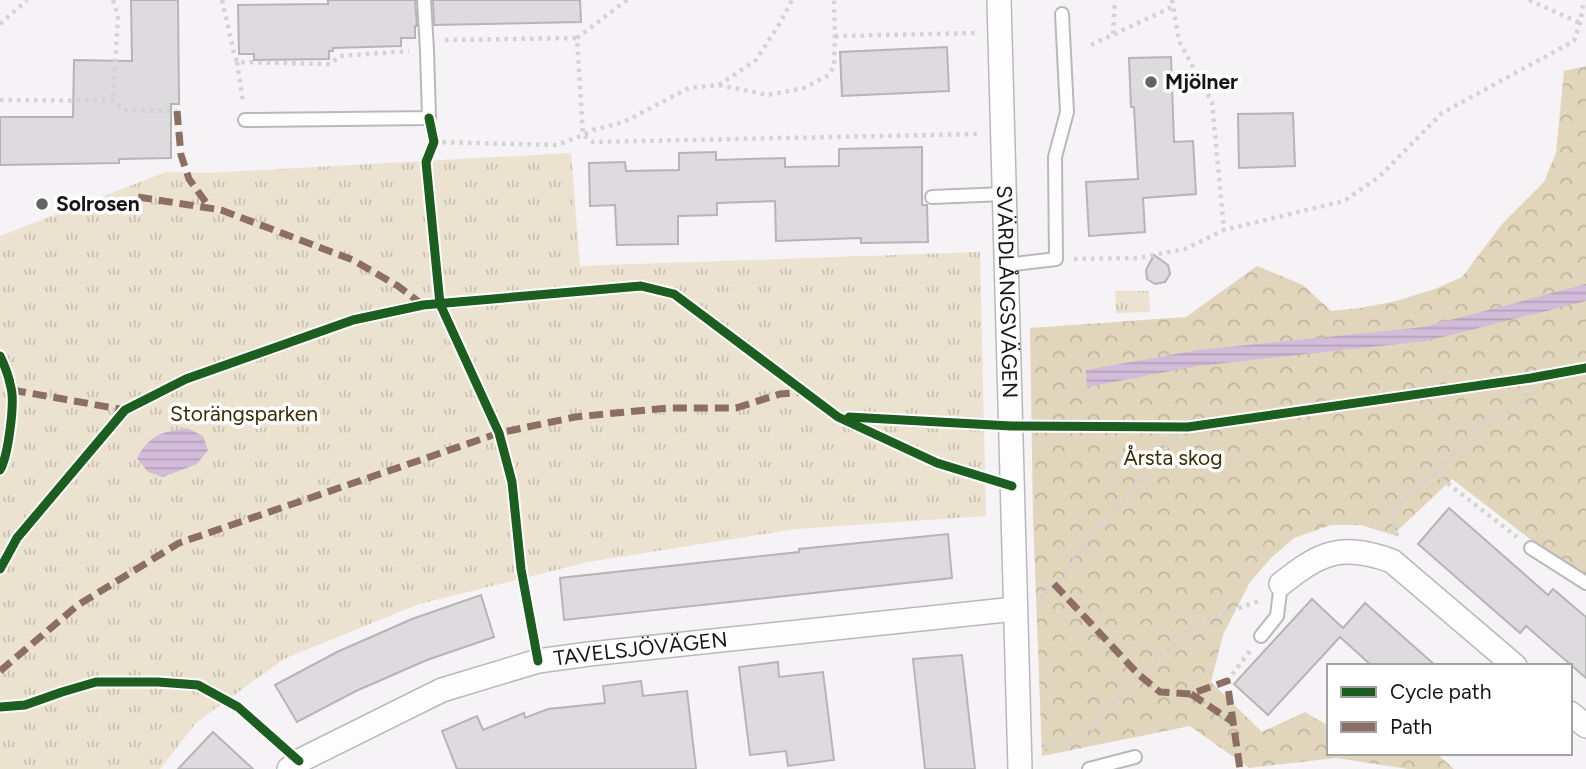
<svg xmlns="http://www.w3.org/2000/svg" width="1586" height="769" viewBox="0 0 1586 769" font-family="Figtree,sans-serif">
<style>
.forest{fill:url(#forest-crowns)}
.park{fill:url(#park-tufts)}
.water{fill:url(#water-rules)}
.building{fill:#dddbdd;stroke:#b6b5b6;stroke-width:2}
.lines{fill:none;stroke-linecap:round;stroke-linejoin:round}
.service-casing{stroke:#bab8ba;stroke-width:16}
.minor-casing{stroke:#bab8ba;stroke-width:26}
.path{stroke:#d4d3d4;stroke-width:4.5;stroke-dasharray:3.5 5;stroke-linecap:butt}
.service{stroke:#fefdfe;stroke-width:12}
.minor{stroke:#fefdfe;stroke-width:23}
.quiet{stroke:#8d6e63;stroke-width:7;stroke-dasharray:14 7;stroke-linecap:butt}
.cycleway-casing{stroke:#fff;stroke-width:13}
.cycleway{stroke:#1b5e20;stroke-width:9}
.poi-dot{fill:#656365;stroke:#fff;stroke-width:2.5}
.labels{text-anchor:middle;stroke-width:7;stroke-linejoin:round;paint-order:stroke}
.poi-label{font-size:21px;font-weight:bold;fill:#171617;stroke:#fff;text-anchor:start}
.street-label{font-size:21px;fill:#171617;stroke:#fff}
.park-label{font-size:21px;fill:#3a2d03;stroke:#fff}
</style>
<defs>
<pattern id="forest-crowns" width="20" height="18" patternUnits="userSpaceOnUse" patternTransform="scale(1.75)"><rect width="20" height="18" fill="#e1d5bb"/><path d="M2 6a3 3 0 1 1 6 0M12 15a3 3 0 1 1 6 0" fill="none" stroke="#c0b6a0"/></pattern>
<pattern id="park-tufts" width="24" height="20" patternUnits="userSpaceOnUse" patternTransform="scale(1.75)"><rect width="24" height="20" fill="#ebe2d0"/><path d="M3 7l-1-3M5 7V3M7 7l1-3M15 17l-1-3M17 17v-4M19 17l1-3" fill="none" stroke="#c9c1b2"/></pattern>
<pattern id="water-rules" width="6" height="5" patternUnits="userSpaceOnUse" patternTransform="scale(1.75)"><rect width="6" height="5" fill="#d3bcd9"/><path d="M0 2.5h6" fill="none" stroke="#b4a1ba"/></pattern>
</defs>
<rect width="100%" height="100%" fill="#f5f3f5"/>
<path class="forest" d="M1586 66V575L1539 546 1452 479 1393 535 1361 525H1331L1294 538 1271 558 1250 582 1223 635 1211 682 1262 732 1305 712 1329 726V753H1436L1454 769H1408L1336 758 1249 768 1190 726 1042 756 1033 516 1030 328 1186 317 1257 266 1303 285 1331 311 1360 308 1396 301 1435 289 1462 277 1503 223 1544 182 1556 153 1564 71Z"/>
<g class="park">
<path d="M571 153 580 266 980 252 986 516 796 529 588 562 419 604 284 659 197 722 160 769H0V236L166 172 207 173Z"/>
<path d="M1115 291H1149L1150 312 1116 313Z"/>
</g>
<g class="water">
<path d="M1586 284V301L1426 341 1197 366 1087 387 1086 370 1198 350 1424 327Z"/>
<path d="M187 428 203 436 208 450 197 464 163 477 148 472 137 458C151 434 160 433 187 428Z"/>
</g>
<g class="building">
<path d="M131 0H178L179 104H171V158L119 159V163L0 165V117H73L74 60 132 61Z"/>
<path d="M328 0H415L417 26H415V38H401V46L333 48V51H329V59L254 60V54H239L238 5 328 4Z"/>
<path d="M433 0H580L581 22 434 25Z"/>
<path d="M947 47 949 91 842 96 840 52Z"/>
<path d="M1171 57 1174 142 1193 141 1196 194 1143 198 1145 232 1089 236 1086 182 1138 179 1134 107H1131L1129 58Z"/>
<path d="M1293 113 1295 166 1239 168 1238 114Z"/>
<path d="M922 147V205H927L928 242 861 243V238L776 241 775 201 717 203V215L678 216V244L617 245 615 205 590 206 589 163 625 162 626 171 679 170V153L716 152V160L785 158V167L839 166V149Z"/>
<path d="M1154 255 1168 265 1170 274 1165 282 1155 284 1147 279 1146 270Z"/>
<path d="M1449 508 1548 595 1553 589 1586 617V678L1526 626 1520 633 1418 544Z"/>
<path d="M948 534 952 578 564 620 560 578 799 552V549Z"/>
<path d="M481 595 494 637 427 660 356 691 297 722 275 685 337 652 412 619Z"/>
<path d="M1312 599 1343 628 1365 603 1436 666H1372L1340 637 1268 715 1234 684Z"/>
<path d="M962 655 975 769H925L913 659Z"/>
<path d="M778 662 779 677 823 672 834 760 788 766 786 751 750 755 739 667Z"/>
<path d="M641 681 643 696 687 691 696 769H457L442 731 477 716 483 730 524 713 525 718 548 709 605 703 603 686Z"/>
<path d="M213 732 253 769H178Z"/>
</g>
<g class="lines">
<defs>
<g id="service">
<path d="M245 120 429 118 427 50 424 0"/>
<path d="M932 197 1004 194"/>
<path d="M1006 265 1056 259 1055 157 1067 112 1062 14"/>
<path d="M1531 548 1586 583"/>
<path d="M1261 636 1277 616 1281 584"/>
<path d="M1089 769 1135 757"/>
</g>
<g id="minor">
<path id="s1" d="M999 0 1020 769"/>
<path d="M1281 584C1321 552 1341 543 1392 561L1515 666"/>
<path d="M1570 713 1586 726"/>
<path id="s2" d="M289 769 299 761 442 690 538 661 589 654 1015 609"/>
</g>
</defs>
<use href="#service" class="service-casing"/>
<use href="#minor" class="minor-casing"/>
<g class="path">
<path d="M113 0 118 16 113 101"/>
<path d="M222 0 234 53 237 62 330 64 340 56 409 51"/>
<path d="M627 0 577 38 583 135 593 142 978 134"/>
<path d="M1172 0 1179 41 1212 102 1224 230"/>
<path d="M1529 0 1580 23"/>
<path d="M0 24 27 0"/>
<path d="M1113 34 1115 0"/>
<path d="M835 36 978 33"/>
<path d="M445 40 577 38"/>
<path d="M1091 45 1172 7"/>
<path d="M237 62 243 102"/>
<path d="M719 85 768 95 804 88 829 75 834 66 835 36 834 0"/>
<path d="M0 100 113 101 124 110 177 111"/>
<path d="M434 142 557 145 583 135 593 130 624 122 689 88 719 85 756 60 780 23 792 0"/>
<path d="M1074 259 1138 258 1185 249 1224 230 1344 201 1379 177 1442 113 1574 41 1580 23 1584 0"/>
<path d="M1434 473 1517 537"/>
<path d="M1397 536 1393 519 1404 498 1434 473 1456 453 1479 422 1505 415 1519 406 1529 391 1531 378"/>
<path d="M1041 599 1183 427"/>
<path d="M1227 681 1250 651"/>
<path d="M1044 747 1085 737 1128 684 1201 621 1259 601"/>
</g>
<use href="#service" class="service"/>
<use href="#minor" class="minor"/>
<g class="quiet">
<path d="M177 111 181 155 189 179 210 208"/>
<path d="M138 197 221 210 353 260 398 286 423 305"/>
<path d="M12 390 125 410"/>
<path d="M1054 584 1138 674 1160 692 1191 694 1227 681 1240 769"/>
<path d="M0 671 78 605 179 543 499 433 575 417 668 408H736L780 394 803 392"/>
<path d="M1191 694 1233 722"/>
</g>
<defs>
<g id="cycleway">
<path d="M429 118 434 142 426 162 440 304 499 433 512 482 521 569 538 661"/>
<path d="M0 356C5 366 9 377 11 388 15 403 8 457 0 470"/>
<path d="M849 417 1011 426 1188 427 1531 378 1586 368"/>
<path d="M0 569 17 538 125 410 186 379 353 320 423 305 641 286 674 294 838 417 937 463 1012 486"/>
<path d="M0 707 25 705 62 692 96 682H158L198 685 238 707 299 761"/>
</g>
</defs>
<use href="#cycleway" class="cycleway-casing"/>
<use href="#cycleway" class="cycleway"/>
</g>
<g class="poi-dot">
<circle cx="1151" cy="82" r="7"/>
<circle cx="42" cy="204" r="7"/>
</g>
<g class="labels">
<g class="poi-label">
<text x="1165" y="89">Mjölner</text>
<text x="56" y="211">Solrosen</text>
</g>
<g class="street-label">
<text dy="7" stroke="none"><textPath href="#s1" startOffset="292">SVÄRDLÅNGSVÄGEN</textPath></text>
<text dy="7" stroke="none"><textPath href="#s2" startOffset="376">TAVELSJÖVÄGEN</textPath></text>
</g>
<g class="park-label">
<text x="244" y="421">Storängsparken</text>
<text x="1173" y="465">Årsta skog</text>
</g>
</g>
<rect x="1327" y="664" width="245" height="91" fill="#ffffff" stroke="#a2a2a2" stroke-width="2"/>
<rect x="1341" y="687" width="35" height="10" fill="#1b5e20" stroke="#a2a2a2" stroke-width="2"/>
<text x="1390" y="699" font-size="21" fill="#171617">Cycle path</text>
<rect x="1341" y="722" width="35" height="10" fill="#8d6e63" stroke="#a2a2a2" stroke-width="2"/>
<text x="1390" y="734" font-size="21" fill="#171617">Path</text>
</svg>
